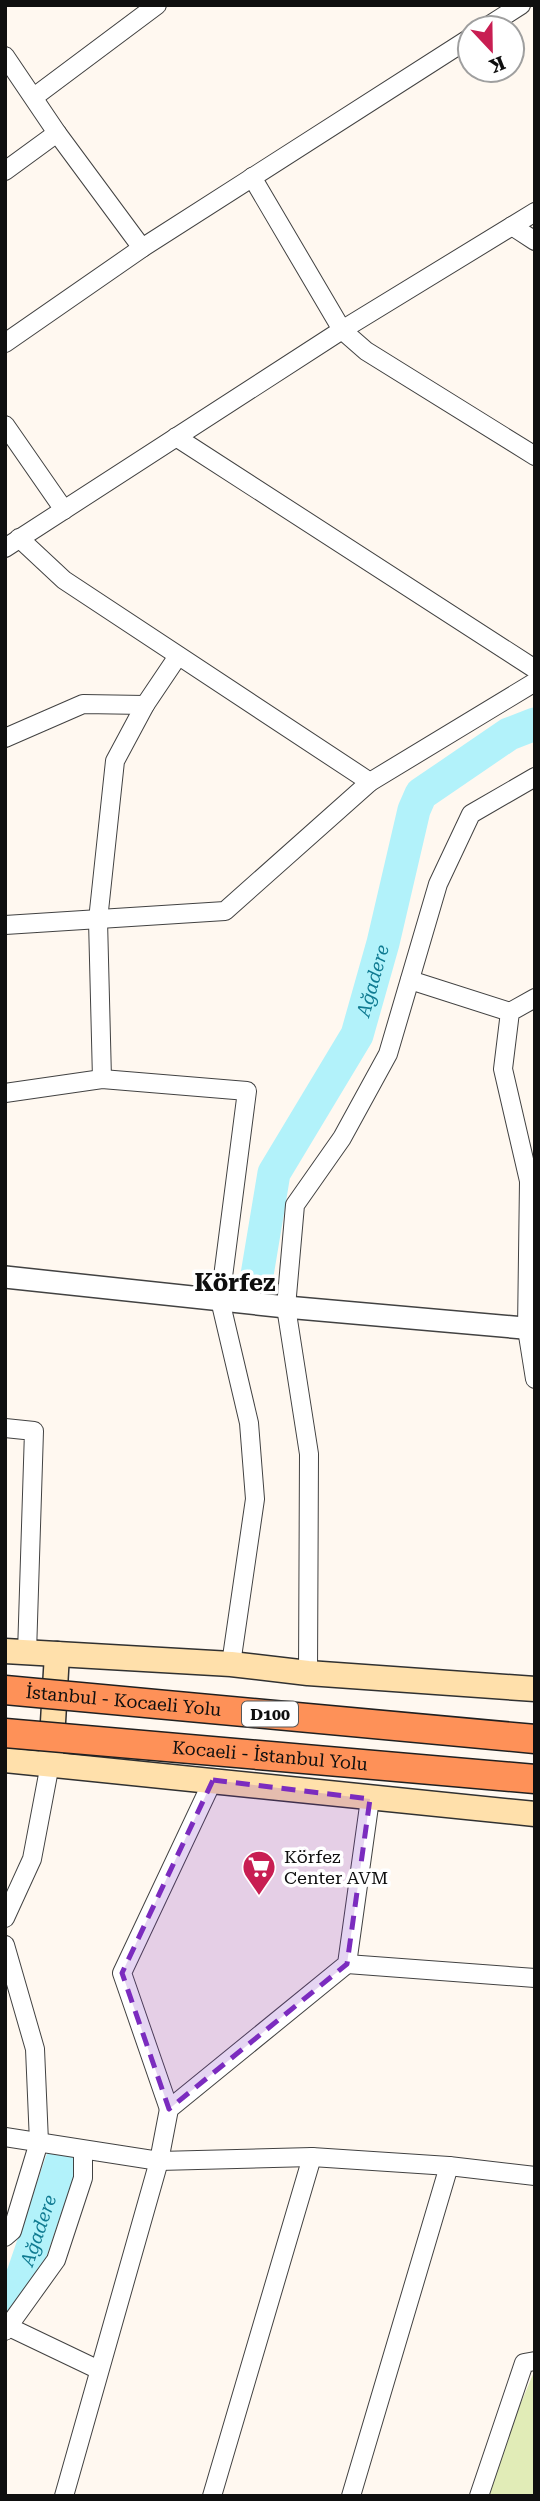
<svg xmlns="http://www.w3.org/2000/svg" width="540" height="2501" viewBox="0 0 540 2501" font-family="'Roboto Serif',serif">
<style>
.green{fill:#e1ecb7}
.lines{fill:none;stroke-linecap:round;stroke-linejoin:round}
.river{stroke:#b2f2fa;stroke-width:33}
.minor-casing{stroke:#424242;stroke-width:20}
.tertiary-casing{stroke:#424242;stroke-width:24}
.secondary-casing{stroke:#313131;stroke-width:27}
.minor{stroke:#fff;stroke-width:18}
.tertiary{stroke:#fff;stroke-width:21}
.secondary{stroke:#ffe0ab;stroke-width:24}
.trunk-bridge-casing{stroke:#202020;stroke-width:31;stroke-linecap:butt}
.trunk-bridge{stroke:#fe9158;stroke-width:28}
.marked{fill:#7b2cbf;fill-opacity:0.2;stroke:#7b2cbf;stroke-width:5;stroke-dasharray:14 9;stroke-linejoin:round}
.labels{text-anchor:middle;stroke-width:7;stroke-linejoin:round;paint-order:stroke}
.shield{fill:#fff;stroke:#575757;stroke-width:2}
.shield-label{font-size:16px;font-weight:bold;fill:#0f0f0f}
.street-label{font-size:18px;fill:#0f0f0f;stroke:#fff}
.poi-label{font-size:18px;fill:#0f0f0f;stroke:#fff;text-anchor:start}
.water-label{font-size:19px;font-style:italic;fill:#107b92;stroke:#fff}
.district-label{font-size:24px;font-weight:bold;fill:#0f0f0f;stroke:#fff}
</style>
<rect width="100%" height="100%" fill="#fff8f0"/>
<path class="green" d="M534 2372 535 2496H486L485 2487Z"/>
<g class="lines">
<g class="river">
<path id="s1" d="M256 1281 274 1173 357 1035 383 943 414 810 421 794 509 734 535 724"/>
<path id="s2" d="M5 2295 22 2277 61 2163"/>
</g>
<defs>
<g id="minor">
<path d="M485 28 521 5"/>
<path d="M5 56 57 133 142 248"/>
<path d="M34 97 157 5"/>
<path d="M5 171 57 133"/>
<path d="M252 177 342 330 366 351 535 456"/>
<path d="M512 226 535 241"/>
<path d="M5 343 142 248 470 38"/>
<path d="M5 425 64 510"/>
<path d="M176 437 535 669"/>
<path d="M19 538 64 580 370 782"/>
<path d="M5 548 342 330 535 212"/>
<path d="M5 738 83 704 145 705"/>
<path d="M5 925 225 911 370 782 535 682"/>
<path d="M410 980 510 1012"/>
<path d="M102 1079 98 920 115 761 145 705 178 656"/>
<path d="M5 1093 102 1079 247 1091 220 1300 249 1423 255 1499 231 1664"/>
<path d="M535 1177 529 1181 527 1329 535 1379"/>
<path d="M529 1181 503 1069 510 1012 535 998"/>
<path d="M5 1428 34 1431 27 1653"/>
<path d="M308 1673 309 1454 286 1307 295 1205 342 1138 388 1054 438 884 471 814 535 777"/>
<path d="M5 1918 32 1859 50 1764"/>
<path d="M5 1945 35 2049 39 2142 12 2231 5 2237"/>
<path d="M347 1964 535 1978"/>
<path d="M169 2109 122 1973 213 1780"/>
<path d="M5 2137 159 2161 312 2157 449 2166 535 2176"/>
<path d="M9 2327 99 2370"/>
<path d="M5 2331 56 2260 83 2178V2151"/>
<path d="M64 2496 159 2161 169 2109 347 1964 370 1799"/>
<path d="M212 2496 312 2157"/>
<path d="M351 2496 449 2166"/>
<path d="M479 2496 524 2363 535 2361"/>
</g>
<path id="tertiary" d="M5 1277 286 1307 535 1329"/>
<g id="secondary">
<path d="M5 1651 231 1664 308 1673 535 1689"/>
<path d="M51 1756 57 1654"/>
<path d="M5 1760 535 1814"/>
</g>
</defs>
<use href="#minor" class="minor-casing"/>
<use href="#tertiary" class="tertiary-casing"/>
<use href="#secondary" class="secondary-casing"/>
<use href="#minor" class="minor"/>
<use href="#tertiary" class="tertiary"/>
<use href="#secondary" class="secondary"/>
<defs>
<g id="trunk-bridge">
<path id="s3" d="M5 1690 535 1739"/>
<path id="s4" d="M5 1733 535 1779"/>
</g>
</defs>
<use href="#trunk-bridge" class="trunk-bridge-casing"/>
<use href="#trunk-bridge" class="trunk-bridge"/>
</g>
<path class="marked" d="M213 1780 370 1799 347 1964 169 2109 122 1973Z"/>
<defs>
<symbol id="supermarket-pin" viewBox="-11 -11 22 30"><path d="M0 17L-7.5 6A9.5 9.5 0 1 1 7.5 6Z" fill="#c81e52" stroke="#fff"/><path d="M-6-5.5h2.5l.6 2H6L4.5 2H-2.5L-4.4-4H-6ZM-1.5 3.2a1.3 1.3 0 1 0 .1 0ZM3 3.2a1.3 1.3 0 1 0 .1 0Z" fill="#fff"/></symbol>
</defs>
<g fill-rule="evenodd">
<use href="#supermarket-pin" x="240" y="1848" width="38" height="52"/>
</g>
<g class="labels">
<rect class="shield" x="242" y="1701.5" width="56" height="25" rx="5"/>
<g class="shield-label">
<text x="270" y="1720">D100</text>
</g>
<g class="street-label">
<text dy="6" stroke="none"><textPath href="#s3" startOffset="119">İstanbul - Kocaeli Yolu</textPath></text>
<text dy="6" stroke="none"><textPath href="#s4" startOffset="266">Kocaeli - İstanbul Yolu</textPath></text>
</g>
<g class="poi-label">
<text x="284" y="1863">Körfez<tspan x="284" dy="21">Center AVM</tspan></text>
</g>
<g class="water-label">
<text dy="7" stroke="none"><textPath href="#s1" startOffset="327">Ağadere</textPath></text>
<text dy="7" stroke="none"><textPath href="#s2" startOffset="74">Ağadere</textPath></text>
</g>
<g class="district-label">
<text x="235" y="1291">Körfez</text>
</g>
</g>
<rect width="540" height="2501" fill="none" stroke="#0f0f0f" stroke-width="14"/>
<g transform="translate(491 49) rotate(158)"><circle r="33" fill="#ffffff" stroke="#9f9f9f" stroke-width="2"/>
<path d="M0-5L12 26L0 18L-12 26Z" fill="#c81e52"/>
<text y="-10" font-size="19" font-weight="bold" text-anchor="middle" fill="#0f0f0f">K</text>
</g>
</svg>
